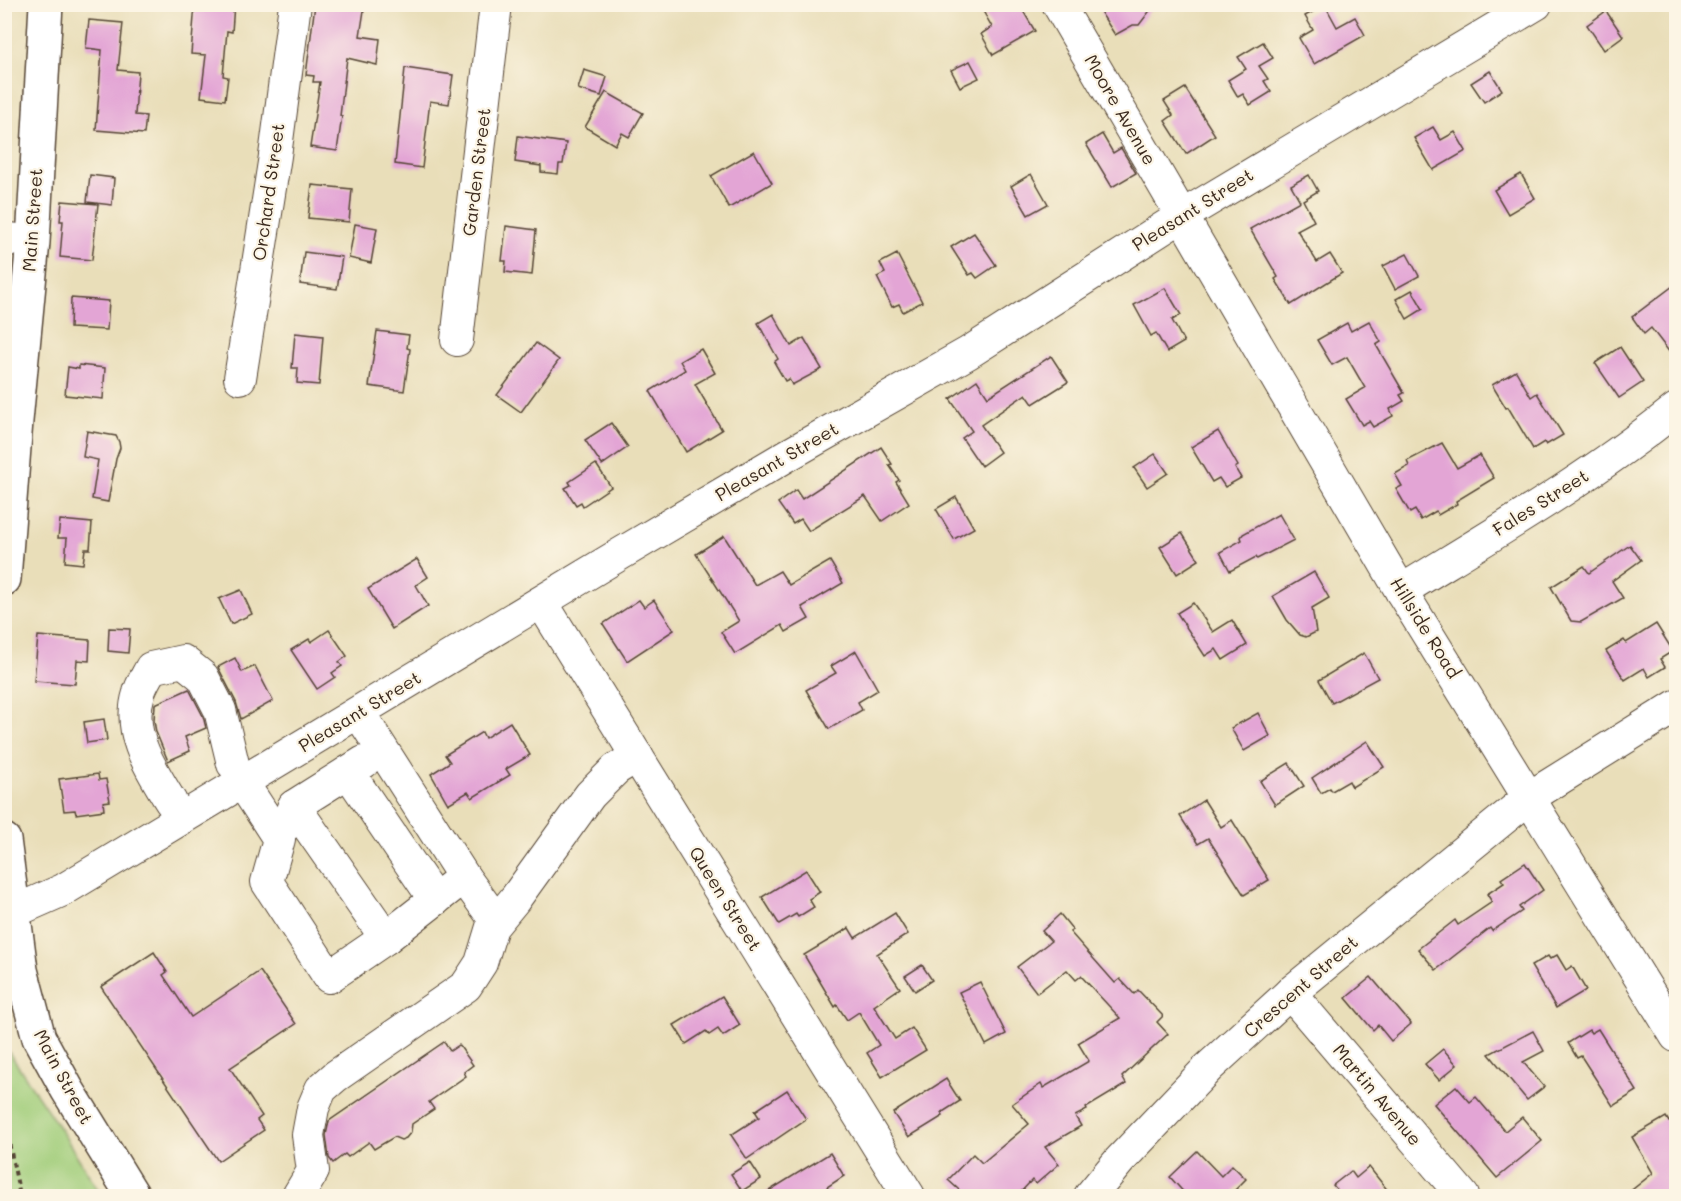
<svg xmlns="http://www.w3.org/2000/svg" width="1681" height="1201" viewBox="0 0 1681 1201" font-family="Mali,sans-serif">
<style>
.green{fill:#a1cd7a;stroke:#6e7c4c;stroke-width:1.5}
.building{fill:#e3a5d5}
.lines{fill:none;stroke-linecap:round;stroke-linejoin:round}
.minor-casing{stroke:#554535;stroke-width:34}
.major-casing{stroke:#554535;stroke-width:36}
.path{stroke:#554535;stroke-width:4;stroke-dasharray:4.5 4.5;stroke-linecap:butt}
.minor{stroke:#fff;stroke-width:32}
.major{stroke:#fff;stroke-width:33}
.labels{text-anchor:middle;stroke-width:4.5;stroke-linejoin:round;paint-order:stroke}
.street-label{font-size:18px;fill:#3b2a1e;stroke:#fcf5e5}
</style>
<rect width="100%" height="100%" fill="#fcf5e5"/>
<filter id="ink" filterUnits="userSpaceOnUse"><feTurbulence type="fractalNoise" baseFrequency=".0167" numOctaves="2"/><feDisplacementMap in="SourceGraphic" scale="12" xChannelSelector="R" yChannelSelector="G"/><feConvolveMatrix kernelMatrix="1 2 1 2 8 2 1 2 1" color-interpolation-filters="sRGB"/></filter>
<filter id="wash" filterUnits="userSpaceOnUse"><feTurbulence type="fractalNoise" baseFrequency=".008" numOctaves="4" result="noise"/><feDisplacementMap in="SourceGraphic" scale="24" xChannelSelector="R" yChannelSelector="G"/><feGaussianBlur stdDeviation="1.35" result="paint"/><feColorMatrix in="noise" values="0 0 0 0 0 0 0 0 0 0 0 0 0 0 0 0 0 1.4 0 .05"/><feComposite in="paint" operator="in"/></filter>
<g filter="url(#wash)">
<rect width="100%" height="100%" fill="#e9deb9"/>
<path class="green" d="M4 1045 64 1135 102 1196H5Z"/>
<g id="blocks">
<g class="building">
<path d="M195 4H234L232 32 227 31 223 76 228 77 225 100 201 97 206 55 191 54Z"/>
<path d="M315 4H365L360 36 380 39 377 65 347 58 340 116H342L337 151 310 147 320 82H313L314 76 306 75Z"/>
<path d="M979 4H1019L1035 31 993 55 981 34 992 27Z"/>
<path d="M1114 4H1155L1139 25H1133L1115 35 1101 13Z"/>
<path d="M1325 5 1337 27 1355 17 1365 35 1314 64 1299 38 1313 30 1305 16Z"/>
<path d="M1606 11 1623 36 1604 50 1587 25Z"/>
<path d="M89 20 123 23 118 70 138 72 135 115 146 116 144 134 96 130 102 50 86 48Z"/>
<path d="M1263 42 1273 58 1259 66 1268 79 1264 81 1271 92 1250 105 1243 94 1238 97 1228 80 1246 69 1238 57Z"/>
<path d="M970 61 979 78 960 87 951 70Z"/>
<path d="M405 68 453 75 449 104 430 101 422 168 395 164Z"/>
<path d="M584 70 607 77 601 96 578 89Z"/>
<path d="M1490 71 1502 90 1484 102 1471 83Z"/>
<path d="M1185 88 1215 135 1186 154 1165 121 1173 115 1164 101Z"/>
<path d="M606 92 643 113 629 137 622 133 615 145 585 127Z"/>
<path d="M1433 127 1441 140 1455 132 1466 151 1433 170 1414 138Z"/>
<path d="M1102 134 1113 153 1121 148 1136 173 1112 187 1086 144Z"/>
<path d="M518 136 566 143 563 164H559L558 174 541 172V166L515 162Z"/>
<path d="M754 151 772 183 729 208 711 176Z"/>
<path d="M1031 174 1048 204 1028 215 1011 186Z"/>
<path d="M1521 174 1535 198 1508 214 1494 190Z"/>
<path d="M90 175 114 178 112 205 87 202Z"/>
<path d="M1309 175 1318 191 1303 200 1314 221 1297 230 1317 262 1330 254 1342 273 1291 305 1275 279 1278 277 1250 229 1300 201 1291 185Z"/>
<path d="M312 185 352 189 349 222 308 218Z"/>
<path d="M62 201 98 204 92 260 60 257 63 221H60Z"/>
<path d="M355 224 377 228 371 263 349 258Z"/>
<path d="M506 226 536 230 532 275 505 272 506 261H502Z"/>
<path d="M974 233 996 265 977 278 973 273 969 275 951 247Z"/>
<path d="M304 252 342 257 337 289 300 284Z"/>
<path d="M897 254 922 302 903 312 899 304 892 307 877 277 885 273 880 263Z"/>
<path d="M1407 254 1419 276 1395 289 1383 266Z"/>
<path d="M1677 283V362L1651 328 1644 334 1632 317Z"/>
<path d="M1165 288 1181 315 1172 320 1184 342 1167 352 1156 333 1151 336 1134 305Z"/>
<path d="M1412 290 1423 309 1407 319 1396 299Z"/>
<path d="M71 298 109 301 107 330 70 328Z"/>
<path d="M773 314 791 346 804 338 822 369 792 385 789 379 785 381 774 362 778 359 758 323Z"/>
<path d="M1369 321 1381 342 1376 345 1404 393 1400 395 1404 401 1390 409 1393 416 1373 427 1369 421 1362 425 1346 399 1365 388 1347 357 1332 365 1317 340 1347 323 1351 331Z"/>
<path d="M377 331 409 335 407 348 410 349 404 391 369 386Z"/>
<path d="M295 333 323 336 319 385 297 383 298 368H292Z"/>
<path d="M536 343 559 360 521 412 497 395Z"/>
<path d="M1620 347 1643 382 1619 398 1595 363Z"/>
<path d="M701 349 715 373 695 384 722 430 686 452 650 391 685 370 680 361Z"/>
<path d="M1051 356 1068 382 1033 404 1026 394 981 425 1000 452 981 466 962 438 972 431 950 399 977 380 988 397Z"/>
<path d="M79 365 105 368 103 399 65 395 68 367 79 369Z"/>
<path d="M1516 371 1531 397 1537 393 1563 435 1546 445 1544 442 1533 449 1508 407 1506 408 1492 385Z"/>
<path d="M611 423 628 447 602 465 585 440Z"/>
<path d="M87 431 116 436 119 442 120 448 116 459 108 502 92 499 98 460 83 457Z"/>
<path d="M1218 431 1238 466 1235 468 1241 478 1225 487 1219 478 1212 482 1191 447Z"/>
<path d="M1442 443 1457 468 1480 455 1494 478 1456 501 1457 504 1438 515 1436 511 1421 520 1415 510 1410 513 1396 489 1402 486 1395 474 1409 466 1407 461Z"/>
<path d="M881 447 892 464 889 465 899 480 896 482 909 503 882 521 865 496 809 531 801 519 793 524 778 503 796 490 802 499Z"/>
<path d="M1155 454 1168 473 1147 487 1134 468Z"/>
<path d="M596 464 611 487 583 506 581 502 576 505 565 488 571 485 569 482Z"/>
<path d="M956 497 974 528 954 539 936 509Z"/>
<path d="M1279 514 1294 540 1257 559 1256 557 1230 571 1220 552 1242 540 1241 537 1243 534Z"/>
<path d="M60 520 92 523 90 549H85L83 564 65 562 67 538H58Z"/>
<path d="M1182 533 1199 560 1177 574 1160 547Z"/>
<path d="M724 536 755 585 780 571 789 585 830 561 843 583 802 607 809 619 786 632 782 625 735 654 721 632 739 621 696 554Z"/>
<path d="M1630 545 1641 560 1612 581 1623 598 1581 622 1571 621 1551 587 1584 566 1589 573Z"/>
<path d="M417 559 428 577 416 585 428 606 392 629 368 589Z"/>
<path d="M1314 572 1329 598 1312 608 1316 632 1306 637 1300 635 1287 620 1273 596Z"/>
<path d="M241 590 252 614 231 624 219 599Z"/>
<path d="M639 600 644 607 654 600 674 630 627 661 603 624Z"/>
<path d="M1193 603 1213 632 1232 620 1247 645 1223 660 1216 649 1205 656 1177 613Z"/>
<path d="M1656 624 1673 651 1660 659 1665 667 1649 677 1644 668 1625 680 1606 651 1624 640 1626 643Z"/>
<path d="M109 628 130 629 128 653 108 651Z"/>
<path d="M329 630 347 656 339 662 342 666 332 673 335 677 317 689 291 650 309 639 311 642Z"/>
<path d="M38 636 90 640 89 661 77 660 75 684 34 681Z"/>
<path d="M856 651 878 690 858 702 862 710 829 729 806 690 836 673 831 666Z"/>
<path d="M1364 653 1378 678 1332 703 1319 680Z"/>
<path d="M235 658 242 672 255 666 273 701 241 719 236 702 218 667Z"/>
<path d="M189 689 203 716 206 728 185 737 190 751 168 761 156 732 154 721 155 704Z"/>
<path d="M1258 713 1270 736 1244 751 1231 728Z"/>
<path d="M104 719 107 740 87 743 84 722Z"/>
<path d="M510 722 530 755 506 769 510 775 472 798 468 792 448 804 431 774 450 762 445 755 482 732 485 738Z"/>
<path d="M1367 741 1384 767 1352 787 1349 781 1332 791 1330 788 1321 793 1312 778Z"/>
<path d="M1289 763 1304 786 1275 805 1260 781Z"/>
<path d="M98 774 99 780 106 779 110 801 103 802 104 810 76 814 75 810 64 811 59 779Z"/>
<path d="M1204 800 1221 827 1232 820 1269 880 1244 895 1208 838 1198 844 1180 816Z"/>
<path d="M1525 863 1543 890 1519 907 1522 911 1492 931 1490 928 1436 970 1418 949 1455 920 1458 925 1492 902 1487 894 1504 883 1501 879Z"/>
<path d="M806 870 820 892 809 899 814 907 798 917 796 914 779 924 762 897Z"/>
<path d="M895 913 908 934 877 954 900 988 874 1006 895 1039 912 1028 926 1050 882 1077 867 1053 879 1045 859 1012 847 1020 837 1005 835 1007 804 955 849 928 855 938Z"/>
<path d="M1060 914 1073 930 1070 932 1115 983 1120 979 1134 994 1138 990 1163 1016 1157 1022 1168 1034 1122 1077 1126 1084 1086 1108 1087 1110 1075 1116 1081 1126 1045 1147 1059 1164 1036 1184 1032 1180 1016 1197H967L948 1180 973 1154 982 1163 1029 1124 1012 1104 1041 1084 1043 1088 1089 1061 1078 1043 1120 1018 1081 976 1076 980 1067 970 1037 993 1017 967 1051 941 1042 931Z"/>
<path d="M154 952 167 972 163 975 191 1017 260 971 296 1024 230 1068 262 1116 257 1120 264 1130 218 1161 101 987Z"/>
<path d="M1557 955 1566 970 1572 966 1586 990 1556 1008 1531 966 1548 956 1550 959Z"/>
<path d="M922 965 932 980 915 991 905 976Z"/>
<path d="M1371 977 1411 1024 1391 1041 1378 1025 1373 1030 1346 998Z"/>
<path d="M980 982 1006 1034 986 1045 959 992Z"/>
<path d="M722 996 740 1025 723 1036 718 1029 709 1035 706 1031 686 1044 674 1025Z"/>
<path d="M1598 1029 1637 1091 1613 1106 1581 1056 1577 1058 1568 1043 1589 1030 1591 1033Z"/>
<path d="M1533 1031 1544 1051 1523 1062 1544 1087 1527 1100 1489 1054Z"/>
<path d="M444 1042 450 1051 459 1045 473 1065 464 1072 466 1076 429 1102 434 1109 412 1124 411 1132 406 1138 401 1140 394 1137 374 1149 369 1142 348 1157 345 1154 333 1163 329 1158 326 1135 329 1121Z"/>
<path d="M1443 1049 1457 1065 1439 1080 1425 1064Z"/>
<path d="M946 1079 960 1101 941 1113 943 1116 909 1137 893 1113Z"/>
<path d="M1456 1086 1470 1102 1476 1097 1505 1131 1522 1117 1542 1141 1497 1178 1434 1104Z"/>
<path d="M787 1090 806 1119 747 1159 731 1135 759 1117 755 1111Z"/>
<path d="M1666 1117 1669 1122 1677 1118V1197H1623L1653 1173 1632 1137Z"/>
<path d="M1197 1151 1221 1176 1232 1165 1246 1179 1234 1191 1240 1197H1188L1170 1177Z"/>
<path d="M830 1153 844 1176 827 1187 833 1197H759Z"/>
<path d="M750 1162 761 1179 742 1191 731 1174Z"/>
<path d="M1369 1167 1393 1197H1334L1339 1192 1333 1185 1351 1171 1356 1178Z"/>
</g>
</g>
</g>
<g filter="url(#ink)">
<use href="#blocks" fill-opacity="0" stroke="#554535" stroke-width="1.5"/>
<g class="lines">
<defs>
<g id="minor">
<path d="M1058 4 1401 591 1676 1036"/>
<path d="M4 238 33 242"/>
<path d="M457 340 496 4"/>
<path d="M240 378 275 156 295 4"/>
<path d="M1401 591C1495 533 1590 478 1676 409"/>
<path d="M542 603 909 1196"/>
<path d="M359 713 464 877 496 921"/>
<path d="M348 772 435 900"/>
<path d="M242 782 279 839 267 882 329 977 386 938 464 877"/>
<path d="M171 802C151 769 126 733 139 693 141 685 147 676 151 668L183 661 203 677 220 710 233 764"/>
<path d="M294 806 386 938"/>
<path d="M286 825 294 806 364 762"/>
<path d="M13 912 63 890 622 553 788 455 968 353 1182 216 1536 4"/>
<path d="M1290 993 1463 1196"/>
<path d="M298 1196 313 1171 308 1135 313 1108 321 1089 336 1076 466 986 481 963 492 927 515 899 590 795 616 769 637 756"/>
<path d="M1090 1196 1120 1160 1209 1067 1290 993 1530 797 1676 706"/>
</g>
<g id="major">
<path d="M4 579 16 421 33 242 46 4"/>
<path d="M4 840 21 970 39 1038 67 1089 133 1196"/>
</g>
</defs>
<use href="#minor" class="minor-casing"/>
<use href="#major" class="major-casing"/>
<g class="path">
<path d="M4 1048 8 1042"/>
<path d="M4 1118 20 1196"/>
</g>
<use href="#minor" class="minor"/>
<use href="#major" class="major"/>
</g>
</g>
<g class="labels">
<g class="street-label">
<text transform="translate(1120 110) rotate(60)" y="6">Moore Avenue</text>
<text transform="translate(477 172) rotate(-83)" y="6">Garden Street</text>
<text transform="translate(269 192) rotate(-82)" y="6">Orchard Street</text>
<text transform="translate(1193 210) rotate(-32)" y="6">Pleasant Street</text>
<text transform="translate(33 220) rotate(-86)" y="6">Main Street</text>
<text transform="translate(777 462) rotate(-30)" y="6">Pleasant Street</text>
<text transform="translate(1541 503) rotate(-32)" y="6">Fales Street</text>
<text transform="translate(1425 628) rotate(58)" y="6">Hillside Road</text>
<text transform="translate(360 712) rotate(-31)" y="6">Pleasant Street</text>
<text transform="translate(725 899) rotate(58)" y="6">Queen Street</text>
<text transform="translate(1301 987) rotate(-41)" y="6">Crescent Street</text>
<text transform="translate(63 1077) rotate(62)" y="6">Main Street</text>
<text transform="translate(1377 1095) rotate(50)" y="6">Martin Avenue</text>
</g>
</g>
<rect width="1681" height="1201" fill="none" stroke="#fcf5e5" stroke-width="24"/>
</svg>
